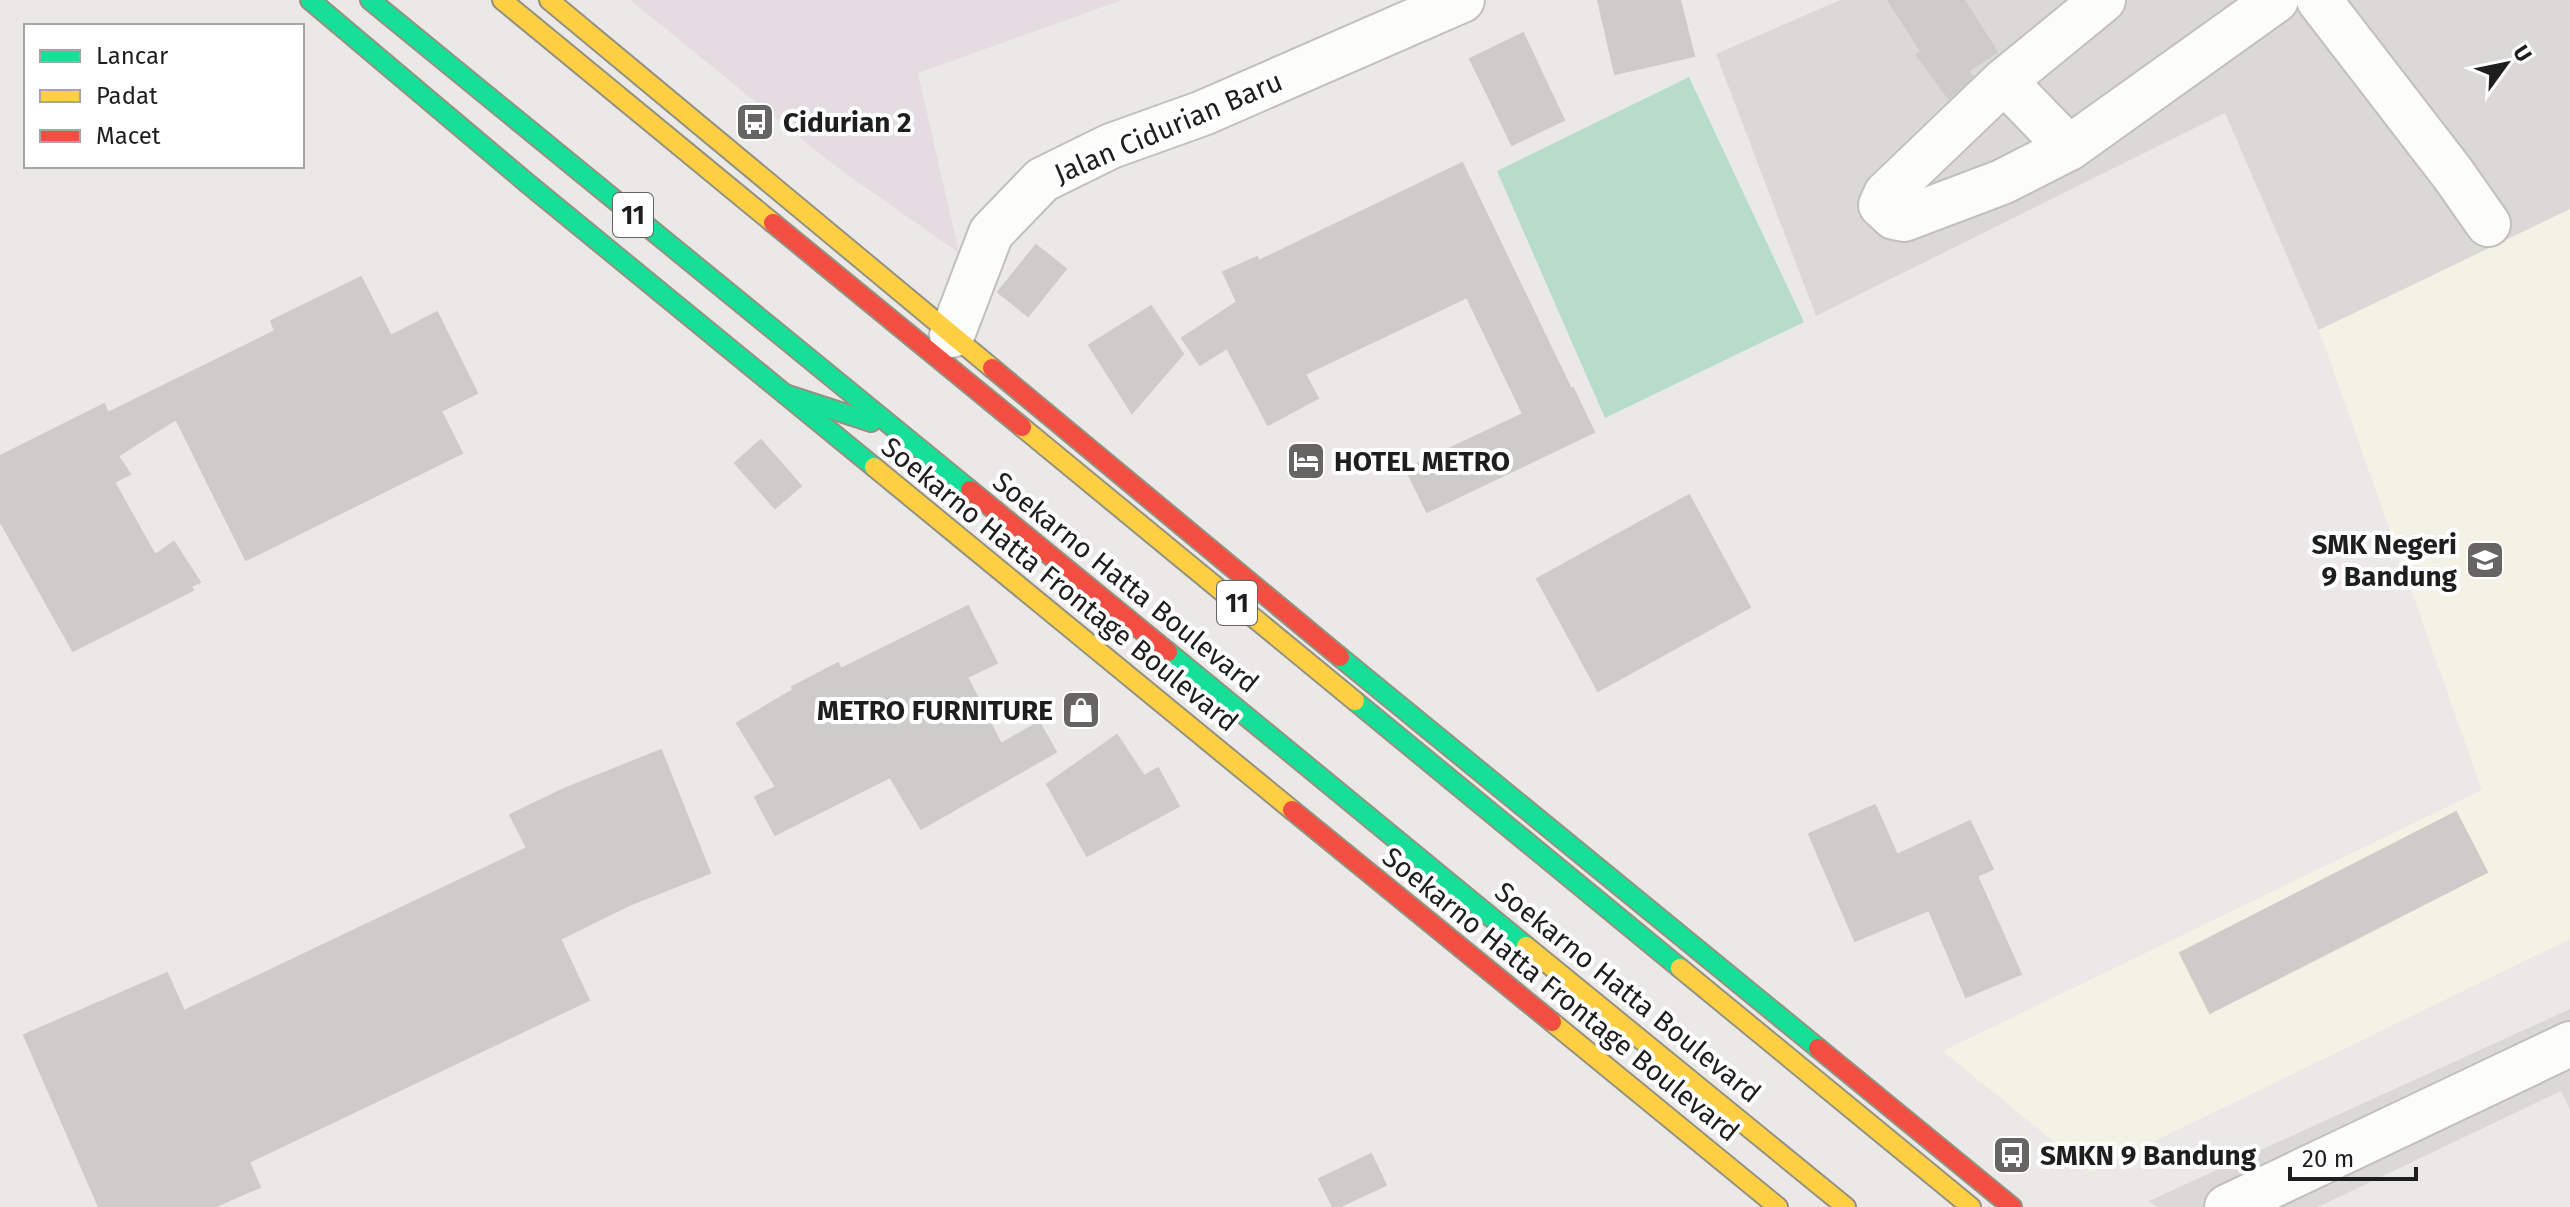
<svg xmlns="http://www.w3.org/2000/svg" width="2570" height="1207" viewBox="0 0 2570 1207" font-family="'Fira Sans',sans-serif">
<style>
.residential{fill:#dbd9d8}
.industrial{fill:#e4dce1}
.education{fill:#f4f2e4}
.pitch{fill:#b7ddca}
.building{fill:#ceccca;stroke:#cecbc9;stroke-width:2}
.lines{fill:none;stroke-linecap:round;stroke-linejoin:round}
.street-casing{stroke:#c1c0bf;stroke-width:48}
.fast-casing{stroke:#939281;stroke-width:22}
.slow-casing{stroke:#939281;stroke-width:22}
.jam-casing{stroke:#939281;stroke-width:22}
.street{stroke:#fcfcfb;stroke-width:44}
.fast{stroke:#16e098;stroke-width:18}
.slow{stroke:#ffcf43;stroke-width:18}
.jam{stroke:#f24e42;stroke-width:18}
.labels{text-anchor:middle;stroke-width:8;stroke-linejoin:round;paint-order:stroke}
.shield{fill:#fff;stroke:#626262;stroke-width:2}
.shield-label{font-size:26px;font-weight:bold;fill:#1e1e1e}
.poi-label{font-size:28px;font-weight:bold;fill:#1e1e1e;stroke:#fff;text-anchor:start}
.street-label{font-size:28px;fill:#1e1e1e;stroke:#fff}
</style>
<rect width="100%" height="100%" fill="#ebe9e7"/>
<g class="residential">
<path d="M1840 0H2570V211L2319 330 2225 113 1816 316 1716 54Z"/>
<path d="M2570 1009V1109L2561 1091 2318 1207H2157L2149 1201Z"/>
</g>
<path class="industrial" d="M630 0H1122L918 73 959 253 835 166Z"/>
<path class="education" d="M2570 209V939L2091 1172 1943 1051 2482 790 2319 330Z"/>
<path class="pitch" d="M1689 77 1804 322 1605 418 1497 171Z"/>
<g class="building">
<path d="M1598 0H1680L1694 56 1615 74Z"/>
<path d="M1888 0H1964L1997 52 1968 71 1972 77 1949 99 1917 55 1921 51Z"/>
<path d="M1523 33 1564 120 1512 145 1470 59Z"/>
<path d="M1462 163 1571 389 1573 388 1594 432 1427 512 1406 469 1523 414 1467 297 1305 374 1318 398 1268 425 1227 348 1200 365 1182 338 1237 302 1223 272 1257 257 1259 261Z"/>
<path d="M1036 245 1066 269 1028 316 998 292Z"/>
<path d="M361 277 391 336 437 312 477 393 441 411 462 453 246 560 176 419 118 456 130 474 114 482 155 555 174 542 200 582 191 586 193 590 73 651 0 521V456L104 404 108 413 275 331 271 321Z"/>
<path d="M1151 306 1183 354 1132 413 1089 345Z"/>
<path d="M761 440 801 486 775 508 735 463Z"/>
<path d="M1689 495 1750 607 1598 691 1537 579Z"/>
<path d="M968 606 997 663 967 677 1001 744 1039 722 1056 752 921 829 890 777 775 835 755 797 776 787 737 723 793 690 792 687 838 663 841 669Z"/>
<path d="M1117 735 1144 776 1158 768 1179 806 1087 856 1047 784Z"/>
<path d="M661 750 710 873 629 905 560 939 589 1000 249 1162 260 1187 214 1207H99L24 1035 167 973 184 1011 527 848 510 815 564 789Z"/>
<path d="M1875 805 1897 855 1970 821 1993 869 1977 876 2021 974 1966 997 1929 910 1855 941 1809 834Z"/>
<path d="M2456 812 2487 872 2210 1013 2180 953Z"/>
<path d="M1371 1154 1386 1185 1339 1207H1333L1319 1179Z"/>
</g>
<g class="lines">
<defs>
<g id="street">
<path d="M2103 0 2004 81 1886 194 1881 205 1894 217 1904 219 2002 182 2069 148 2276 0"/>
<path d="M2319 0 2453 174 2488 224"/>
<path d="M2004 81 2069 148"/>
<path d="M952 335 991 233 1042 180 1111 146 1203 113 1462 0"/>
<path d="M2227 1207 2570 1044"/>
</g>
<g id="fast">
<path d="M310 0 527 183 874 467"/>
<path d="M370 0 970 490"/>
<path d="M785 394 871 422"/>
<path d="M1168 652 1526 946"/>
<path d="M1340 657 1818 1048"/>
<path d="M1355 701 1680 968"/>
</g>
<g id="slow">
<path d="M502 0 773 223"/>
<path d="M549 0 992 368"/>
<path d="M1022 427 1355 701"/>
<path d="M874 467 1292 810"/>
<path d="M1526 946 1846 1207"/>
<path d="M1680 968 1971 1207"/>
<path d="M1552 1022 1778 1207"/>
</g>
<g id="jam">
<path d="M773 223 1022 427"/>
<path d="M992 368 1340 657"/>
<path d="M970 490 1168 652"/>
<path d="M1292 810 1552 1022"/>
<path d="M1818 1048 2012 1207"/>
</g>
</defs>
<use href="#street" class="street-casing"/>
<use href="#fast" class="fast-casing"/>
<use href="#slow" class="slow-casing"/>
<use href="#jam" class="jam-casing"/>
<use href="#street" class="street"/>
<use href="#fast" class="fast"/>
<use href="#slow" class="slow"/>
<use href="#jam" class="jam"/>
</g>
<defs>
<symbol id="bus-square" viewBox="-11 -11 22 22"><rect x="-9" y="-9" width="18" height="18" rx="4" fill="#666564" stroke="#fff"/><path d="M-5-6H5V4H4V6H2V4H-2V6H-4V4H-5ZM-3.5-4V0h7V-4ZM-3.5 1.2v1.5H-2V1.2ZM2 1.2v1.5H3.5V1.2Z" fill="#fff"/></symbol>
<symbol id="hotel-square" viewBox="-11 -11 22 22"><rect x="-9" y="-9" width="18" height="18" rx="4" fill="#666564" stroke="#fff"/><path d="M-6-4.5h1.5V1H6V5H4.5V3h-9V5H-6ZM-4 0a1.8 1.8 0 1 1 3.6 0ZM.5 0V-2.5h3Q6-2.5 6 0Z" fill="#fff"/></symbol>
<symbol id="school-square" viewBox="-11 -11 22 22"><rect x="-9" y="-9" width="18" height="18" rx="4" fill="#666564" stroke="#fff"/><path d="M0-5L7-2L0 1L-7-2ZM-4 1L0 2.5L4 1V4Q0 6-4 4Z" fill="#fff"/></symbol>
<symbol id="shop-square" viewBox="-11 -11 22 22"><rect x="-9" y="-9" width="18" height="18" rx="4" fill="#666564" stroke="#fff"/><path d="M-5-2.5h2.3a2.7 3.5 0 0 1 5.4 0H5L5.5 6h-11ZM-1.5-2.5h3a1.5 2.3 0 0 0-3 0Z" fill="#fff"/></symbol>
</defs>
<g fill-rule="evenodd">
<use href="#bus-square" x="733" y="100" width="44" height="44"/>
<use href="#hotel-square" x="1284" y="439" width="44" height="44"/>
<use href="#school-square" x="2463" y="538" width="44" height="44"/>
<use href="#shop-square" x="1059" y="688" width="44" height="44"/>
<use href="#bus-square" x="1990" y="1133" width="44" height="44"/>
</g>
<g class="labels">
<g class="shield">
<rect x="613" y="193" width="40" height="44" rx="6"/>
<rect x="1217" y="581" width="40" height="44" rx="6"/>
</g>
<g class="shield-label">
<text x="633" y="224">11</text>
<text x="1237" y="612">11</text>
</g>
<g class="poi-label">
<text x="783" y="132">Cidurian 2</text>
<text x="1334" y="471">HOTEL METRO</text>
<text x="2457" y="554" text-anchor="end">SMK Negeri<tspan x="2457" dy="32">9 Bandung</tspan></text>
<text x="1053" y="720" text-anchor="end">METRO FURNITURE</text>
<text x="2040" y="1165">SMKN 9 Bandung</text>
</g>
<g class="street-label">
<text transform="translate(1168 127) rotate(-23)" y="10">Jalan Cidurian Baru</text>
<text transform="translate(1126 582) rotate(39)" y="10">Soekarno Hatta Boulevard</text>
<text transform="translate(1060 584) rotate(39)" y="10">Soekarno Hatta Frontage Boulevard</text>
<text transform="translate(1628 992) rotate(39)" y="10">Soekarno Hatta Boulevard</text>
<text transform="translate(1561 994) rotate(39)" y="10">Soekarno Hatta Frontage Boulevard</text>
</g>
</g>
<rect x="24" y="24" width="280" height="144" fill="#ffffff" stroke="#a5a5a5" stroke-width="2"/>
<rect x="40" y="50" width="40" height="12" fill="#16e098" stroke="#a5a5a5" stroke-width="2"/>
<text x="96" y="64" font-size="24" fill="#1e1e1e">Lancar</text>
<rect x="40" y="90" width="40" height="12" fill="#ffcf43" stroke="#a5a5a5" stroke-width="2"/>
<text x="96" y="104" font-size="24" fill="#1e1e1e">Padat</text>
<rect x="40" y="130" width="40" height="12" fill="#f24e42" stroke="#a5a5a5" stroke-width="2"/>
<text x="96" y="144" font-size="24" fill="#1e1e1e">Macet</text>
<g transform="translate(2506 64) rotate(57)" stroke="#ffffff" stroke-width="6" paint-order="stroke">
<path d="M0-6L14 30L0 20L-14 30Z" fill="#1e1e1e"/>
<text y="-12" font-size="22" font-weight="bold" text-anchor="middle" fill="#1e1e1e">U</text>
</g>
<path d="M2290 1167v12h126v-12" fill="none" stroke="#1e1e1e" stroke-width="4"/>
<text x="2302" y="1167" font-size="24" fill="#1e1e1e" stroke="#ffffff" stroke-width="6" paint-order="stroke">20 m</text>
</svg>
